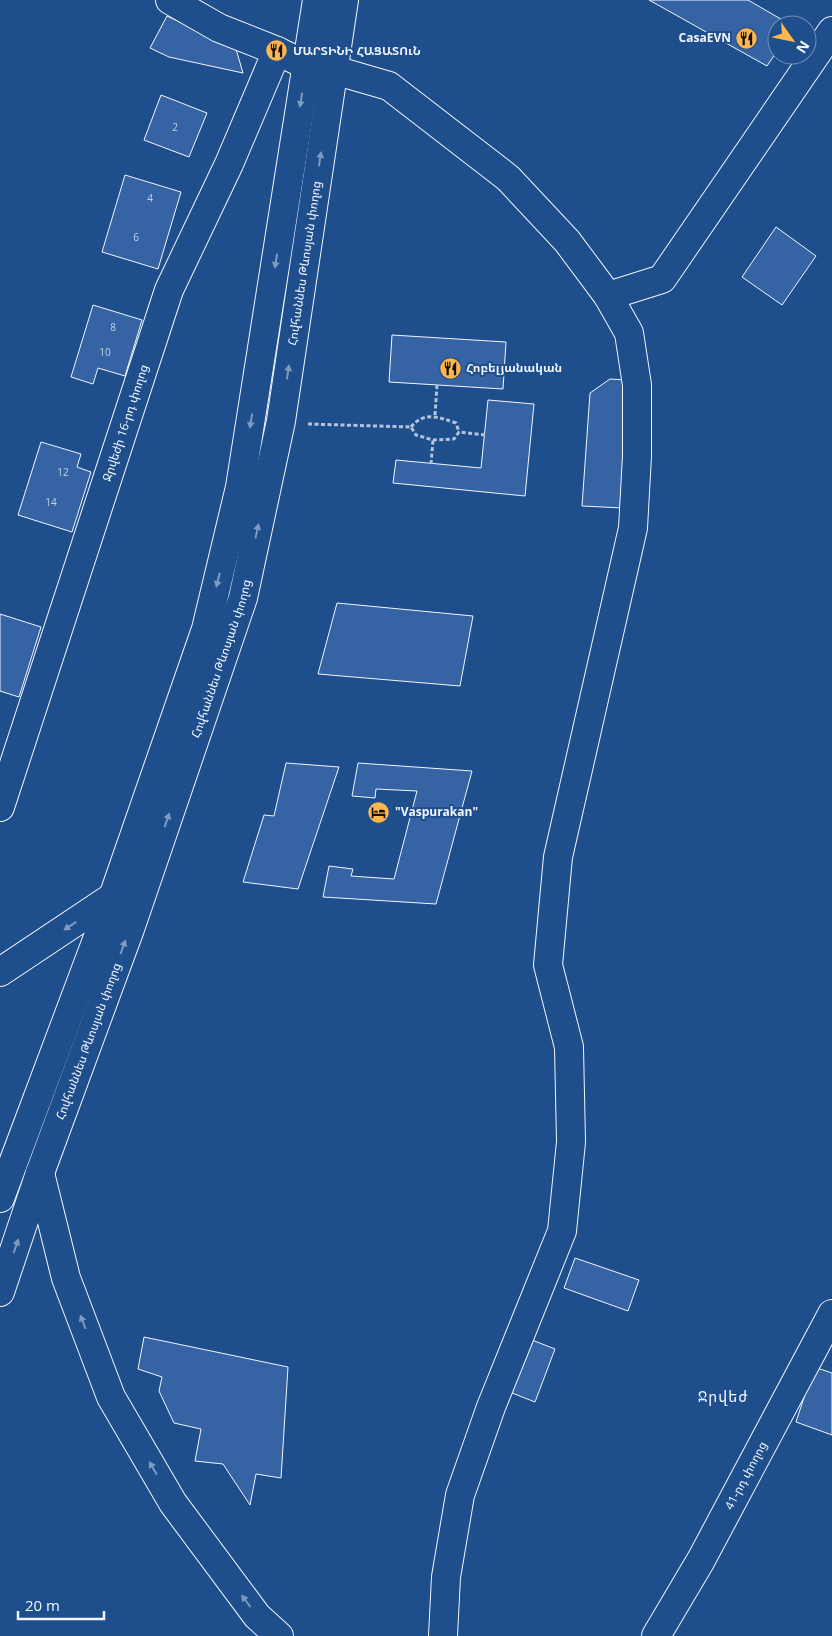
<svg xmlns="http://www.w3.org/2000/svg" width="832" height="1636" viewBox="0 0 832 1636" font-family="'Open Sans','Noto Sans Armenian',sans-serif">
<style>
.building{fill:#3563a3;stroke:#f2f6ff}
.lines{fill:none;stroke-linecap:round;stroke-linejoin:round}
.minor-casing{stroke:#f2f6ff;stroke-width:30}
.major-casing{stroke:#f2f6ff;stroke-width:30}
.path{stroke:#b3c4dc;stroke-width:3;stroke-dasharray:4 2.5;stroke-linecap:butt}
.minor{stroke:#1f4e8c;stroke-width:28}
.major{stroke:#1f4e8c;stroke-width:28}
.oneway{fill:#7e9ac0}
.labels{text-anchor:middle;stroke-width:4;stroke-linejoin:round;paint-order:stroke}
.number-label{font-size:10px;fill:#c3d1e8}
.poi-label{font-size:12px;font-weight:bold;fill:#f2f6ff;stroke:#1f4e8c;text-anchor:start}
.street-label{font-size:12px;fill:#f2f6ff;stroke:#1f4e8c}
.quarter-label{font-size:15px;letter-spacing:1px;fill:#f2f6ff;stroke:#1f4e8c}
</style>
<rect width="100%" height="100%" fill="#1f4e8c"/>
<g class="building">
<path d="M649 0H748L791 25H777V51L767 66Z"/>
<path d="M167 16 236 49 243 73 169 57 150 48Z"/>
<path d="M161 95 207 113 189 157 144 140Z"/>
<path d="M125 175 181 192 158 269 102 252Z"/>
<path d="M776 227 816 256 782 305 742 277Z"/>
<path d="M93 305 142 320 125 376 98 368 93 384 71 377Z"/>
<path d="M392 335 506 342 503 389 389 382Z"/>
<path d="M610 379 627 380 623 508 582 506 590 393Z"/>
<path d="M488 400 534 404 525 496 393 483 396 460 481 468Z"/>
<path d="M41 442 81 454 77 467 91 472 72 532 18 515Z"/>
<path d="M337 603 473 616 460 686 318 674Z"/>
<path d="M0 614 41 627 19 697 0 691Z"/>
<path d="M286 763 339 767 298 889 243 882 264 815 274 816Z"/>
<path d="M358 763 472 771 436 904 323 897 329 866 353 869 351 876 394 879 417 791 376 789 375 798 352 796Z"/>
<path d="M575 1258 639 1280 628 1311 564 1288Z"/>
<path d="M144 1337 288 1367 281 1478 256 1474 250 1505 223 1464 195 1461 201 1429 174 1423 159 1391 162 1377 138 1369Z"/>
<path d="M532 1340 555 1349 535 1402 512 1393Z"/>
<path d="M814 1367 832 1373V1435L796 1422Z"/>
</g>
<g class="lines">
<defs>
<g id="minor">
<path d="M170 0 219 28 277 51 306 65 334 70 389 86 508 178 567 241 608 296 629 333 637 385V456L633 528 558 857 548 965 569 1047 571 1142 562 1231 491 1407 460 1495 446 1577 443 1636"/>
<path d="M608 296 662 279 832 31"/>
<path id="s1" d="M0 807 169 290 229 164 277 51"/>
<path id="s2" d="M656 1636 701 1560 832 1314"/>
</g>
<g id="major">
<path d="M0 972 117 894"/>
<path d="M40 1173 66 1278 111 1397 173 1503 257 1616 279 1636"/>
<path d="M0 1198 113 897 206 629 240 487 317 0"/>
<path id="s3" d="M0 1292 40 1173 130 929 243 598 281 421 344 0"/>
</g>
</defs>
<use href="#minor" class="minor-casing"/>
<use href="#major" class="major-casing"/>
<g class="path">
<path d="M435 415 437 385"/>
<path d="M308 424 411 427 416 435 433 440 454 439 459 432 485 435"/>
<path d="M411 427C424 411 438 417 456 423L459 432"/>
<path d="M431 464 433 440"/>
</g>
<use href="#minor" class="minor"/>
<use href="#major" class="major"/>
</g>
<defs><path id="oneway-solid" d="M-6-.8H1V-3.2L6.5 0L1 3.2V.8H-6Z" transform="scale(1.25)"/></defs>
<g class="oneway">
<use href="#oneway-solid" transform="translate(301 100) rotate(99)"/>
<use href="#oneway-solid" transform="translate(320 159) rotate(-81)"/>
<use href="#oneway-solid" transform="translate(276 261) rotate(99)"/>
<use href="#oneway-solid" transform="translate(288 372) rotate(-81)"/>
<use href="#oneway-solid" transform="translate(251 421) rotate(99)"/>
<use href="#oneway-solid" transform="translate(257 531) rotate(-78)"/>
<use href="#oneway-solid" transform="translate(218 580) rotate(104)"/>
<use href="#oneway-solid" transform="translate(167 820) rotate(-71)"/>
<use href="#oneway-solid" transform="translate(70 926) rotate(146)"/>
<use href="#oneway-solid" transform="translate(123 947) rotate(-70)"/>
<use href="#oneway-solid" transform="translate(16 1246) rotate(-71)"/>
<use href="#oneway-solid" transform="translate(83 1322) rotate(-111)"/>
<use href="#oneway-solid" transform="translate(153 1468) rotate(-120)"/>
<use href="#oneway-solid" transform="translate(246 1601) rotate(-127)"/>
</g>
<defs>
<symbol id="restaurant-disc" viewBox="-11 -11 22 22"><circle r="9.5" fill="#ffb74d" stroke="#1f4e8c"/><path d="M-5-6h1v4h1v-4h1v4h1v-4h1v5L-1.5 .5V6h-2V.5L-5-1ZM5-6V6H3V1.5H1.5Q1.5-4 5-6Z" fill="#111"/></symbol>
<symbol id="hotel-disc" viewBox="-11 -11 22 22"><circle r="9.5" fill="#ffb74d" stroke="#1f4e8c"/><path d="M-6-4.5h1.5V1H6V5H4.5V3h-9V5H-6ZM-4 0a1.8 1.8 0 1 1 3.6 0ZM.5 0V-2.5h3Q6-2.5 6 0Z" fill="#111"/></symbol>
</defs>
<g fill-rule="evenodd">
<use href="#restaurant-disc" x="734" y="26" width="25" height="25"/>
<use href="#restaurant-disc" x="264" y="38" width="25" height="25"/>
<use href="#restaurant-disc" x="438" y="356" width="25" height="25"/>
<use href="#hotel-disc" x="366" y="800" width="25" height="25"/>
</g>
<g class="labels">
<g class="number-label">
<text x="175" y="131">2</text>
<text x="150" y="202">4</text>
<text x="136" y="241">6</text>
<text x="113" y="331">8</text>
<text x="105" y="356">10</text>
<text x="63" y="476">12</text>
<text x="51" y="506">14</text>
</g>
<g class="poi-label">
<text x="731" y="42" text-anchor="end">CasaEVN</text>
<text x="293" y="55">ՄԱՐՏԻՆԻ ՀԱՑԱՏՈւՆ</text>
<text x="466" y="372">Հոբելյանական</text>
<text x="395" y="816">"Vaspurakan"</text>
</g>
<g class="street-label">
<text dy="4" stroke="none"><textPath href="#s3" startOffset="1076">Հովհաննես Թևոսյան փողոց</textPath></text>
<text dy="4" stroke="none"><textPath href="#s1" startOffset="404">Ջրվեժի 16-րդ փողոց</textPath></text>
<text dy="4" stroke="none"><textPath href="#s3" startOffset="671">Հովհաննես Թևոսյան փողոց</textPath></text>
<text dy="4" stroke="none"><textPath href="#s3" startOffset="266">Հովհաննես Թևոսյան փողոց</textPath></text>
<text dy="4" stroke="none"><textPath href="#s2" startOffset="184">41-րդ փողոց</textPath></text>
</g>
<g class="quarter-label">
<text x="723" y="1402">Ջրվեժ</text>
</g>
</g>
<g transform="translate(792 40) rotate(123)"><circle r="24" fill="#1f4e8c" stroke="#7391ba"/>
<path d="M0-4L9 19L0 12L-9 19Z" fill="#ffb74d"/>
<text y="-8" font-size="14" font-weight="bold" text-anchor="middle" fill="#f2f6ff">N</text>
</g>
<path d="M18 1611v8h86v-8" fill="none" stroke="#f2f6ff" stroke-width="2.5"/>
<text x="25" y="1611" font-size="15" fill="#f2f6ff" stroke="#1f4e8c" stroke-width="4" paint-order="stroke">20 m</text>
</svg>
